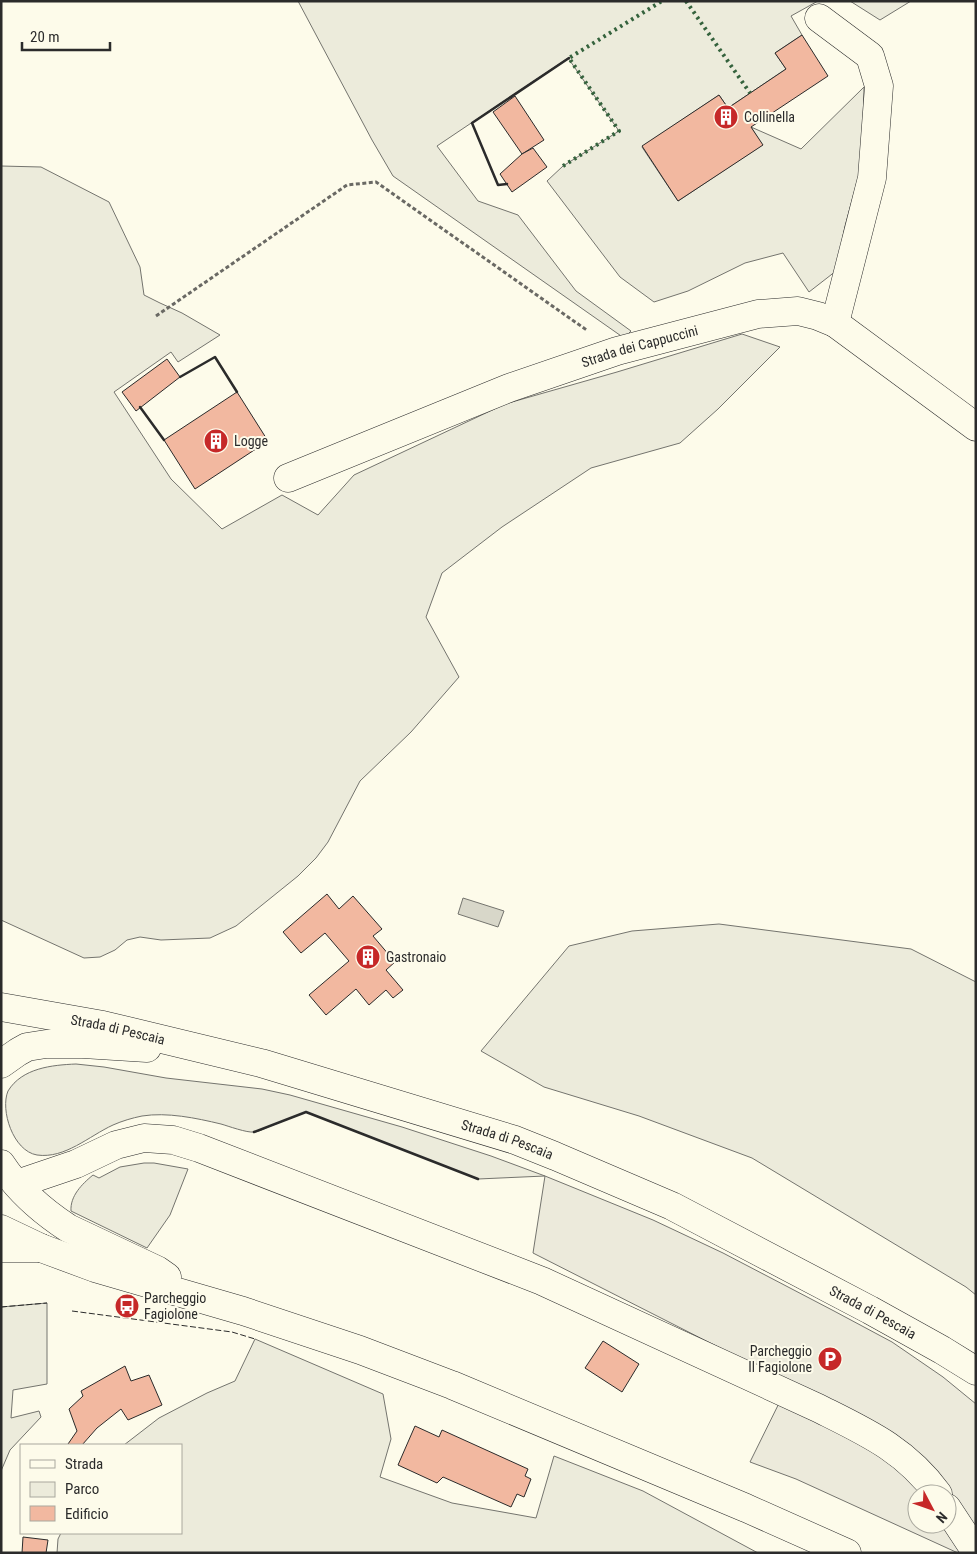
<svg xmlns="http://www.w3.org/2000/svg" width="977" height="1554" viewBox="0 0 977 1554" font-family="'Roboto Condensed',sans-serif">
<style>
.green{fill:#ecebdb;stroke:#74746e}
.parking{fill:#eceadb;stroke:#74746e;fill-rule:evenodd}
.water{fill:#d8d7c9;stroke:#74746e}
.building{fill:#f2b8a0;stroke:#2b2b2b}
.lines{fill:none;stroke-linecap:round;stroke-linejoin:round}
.minor-casing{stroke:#2b2b2b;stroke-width:29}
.major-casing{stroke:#2b2b2b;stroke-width:29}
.path{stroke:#6a6964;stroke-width:3;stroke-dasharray:4 2.5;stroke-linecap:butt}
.minor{stroke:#fdfbea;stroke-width:28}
.major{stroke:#fdfbea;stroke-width:28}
.hedge{stroke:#34623c;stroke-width:4;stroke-dasharray:2.5 4;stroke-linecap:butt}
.fence{stroke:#2b2b2b;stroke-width:1;stroke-dasharray:6 2.5;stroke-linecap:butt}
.wall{stroke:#2b2b2b;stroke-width:2.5}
.labels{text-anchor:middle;stroke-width:4;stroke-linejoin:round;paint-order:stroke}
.poi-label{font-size:14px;fill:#2b2b2b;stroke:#fdfbea;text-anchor:start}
.street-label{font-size:14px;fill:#2b2b2b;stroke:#fdfbea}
</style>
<rect width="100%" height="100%" fill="#fdfbea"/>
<g class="green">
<path d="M298 1H818L791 16 802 35 775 53 786 69 728 108 719 95 642 147 678 201 762 145 751 127 801 149 864 87 862 164 845 226 836 271 809 292 783 253 745 263 688 291 654 302 620 277 547 181 563 166 619 131 568 58 437 146 478 201 518 215 576 291 631 331 624 338 393 176 372 140Z"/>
<path d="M850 1H911L880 20Z"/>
<path d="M1 166 41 167 109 202 140 267 144 295 160 303 182 313 220 335 178 362 171 352 114 392 171 479 222 529 282 495 318 515 354 475 505 404 617 372 742 334 780 347 718 409 680 443 591 468 502 527 442 573 426 617 459 677 411 732 360 781 328 842 316 858 298 876 236 926 210 938 161 940 140 937 127 940 115 950 100 957 84 958 1 920Z"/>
<path d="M719 924 911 949 976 982V1295L966 1287 752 1158 639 1116 544 1087 481 1051 569 946 632 931Z"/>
<path d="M76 1064 104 1067 166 1078 262 1089 290 1095 402 1127 491 1156 545 1176 478 1179 306 1112C293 1117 281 1122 268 1127 264 1129 258 1132 254 1132 247 1133 228 1126 221 1124 196 1118 167 1112 142 1116 132 1118 122 1121 113 1125 89 1136 65 1159 37 1155 13 1151 0 1110 8 1091 22 1068 52 1065 76 1064Z"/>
<path d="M144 1163H154L188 1169 170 1215 147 1248 71 1211C70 1196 82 1184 93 1175L99 1178 120 1167Z"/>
<path d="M47 1303V1384L13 1390 11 1418 39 1411 41 1417 10 1450 1 1471V1307Z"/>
<path d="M255 1339 383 1394 391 1439 380 1477 452 1503 536 1518 554 1456 643 1491 758 1553H57L58 1539 61 1533H181V1445H124L159 1418 207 1393 235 1381Z"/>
</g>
<path class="parking" d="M545 1176 653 1220 723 1253 834 1311 892 1342 943 1377 976 1404 975 1553H958L796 1479 750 1462 789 1383 533 1253ZM917 1494H947V1524H917Z"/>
<path class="water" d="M463 898 504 911 498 927 458 914Z"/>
<g class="building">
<path d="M802 35 828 76 751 127 763 145 678 201 642 146 719 95 728 108 786 69 775 53Z"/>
<path d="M515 96 544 140 522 154 493 112Z"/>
<path d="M533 148 547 167 512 192 500 174 522 154Z"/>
<path d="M167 359 180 377 136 411 122 392Z"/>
<path d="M237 392 268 441 195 489 164 440Z"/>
<path d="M327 894 339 909 353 896 382 929 373 936 395 962 386 970 403 990 393 998 386 990 369 1005 356 989 326 1015 309 995 349 961 325 933 301 953 283 932Z"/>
<path d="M603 1341 639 1364 622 1392 585 1368Z"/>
<path d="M125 1366 131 1381 149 1375 162 1405 128 1420 121 1409 97 1428 82 1445H70L68 1444 77 1431 69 1409 83 1396 81 1391Z"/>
<path d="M415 1426 439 1437 442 1430 528 1469 525 1476 531 1479 524 1497 517 1494 511 1507 443 1477 437 1483 398 1465Z"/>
<path d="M23 1537 48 1540 46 1553H22Z"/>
</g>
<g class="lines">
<defs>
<g id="minor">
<path d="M819 18 870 56 879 86 872 178 835 323"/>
<path id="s1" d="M288 478 509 388 617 351 758 314 798 311 818 316 835 323 976 427"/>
<path d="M17 1184 76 1164 116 1145 144 1138 173 1140 199 1148 542 1281 818 1408C866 1432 905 1449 938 1494"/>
<path d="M1 1248H41"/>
<path d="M947 1508 976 1552"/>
</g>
<g id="major">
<path id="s2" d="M1 1007 103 1025 261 1063 515 1140 555 1156 672 1206 870 1310 942 1350 976 1371"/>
<path d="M1 1064 18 1052 27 1047 46 1044H83L147 1048"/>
<path d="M1 1164C18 1190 42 1211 68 1228L157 1270 167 1277"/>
<path d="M1 1229 41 1248 95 1268 243 1311 360 1350 452 1385 746 1508 847 1553"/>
</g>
</defs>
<use href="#minor" class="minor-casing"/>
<use href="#major" class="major-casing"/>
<path class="path" d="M156 316 347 185 376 182 588 331"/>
<use href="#minor" class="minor"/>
<use href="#major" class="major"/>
<g class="hedge">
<path d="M686 1 750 93"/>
<path d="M563 166 619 131 569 58 662 1"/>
</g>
<g class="fence">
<path d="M1 1307 47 1303"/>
<path d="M72 1311 232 1332 255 1339"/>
</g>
<g class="wall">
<path d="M507 184 498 185 472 123 569 58"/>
<path d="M180 377 215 357 237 392"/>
<path d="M140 407 164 440"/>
<path d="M254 1132 306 1112 478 1179"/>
</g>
</g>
<defs>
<symbol id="building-disc" viewBox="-11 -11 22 22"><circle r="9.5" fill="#c62828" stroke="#fdfbea"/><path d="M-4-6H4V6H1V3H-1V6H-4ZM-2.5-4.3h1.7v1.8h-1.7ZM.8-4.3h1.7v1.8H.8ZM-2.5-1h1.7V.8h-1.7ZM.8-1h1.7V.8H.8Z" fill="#fff"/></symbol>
<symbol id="bus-disc" viewBox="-11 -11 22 22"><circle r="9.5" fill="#c62828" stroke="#fdfbea"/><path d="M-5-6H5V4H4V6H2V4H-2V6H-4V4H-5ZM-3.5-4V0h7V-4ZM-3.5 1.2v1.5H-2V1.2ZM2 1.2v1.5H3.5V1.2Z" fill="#fff"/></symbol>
<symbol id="parking-disc" viewBox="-11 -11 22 22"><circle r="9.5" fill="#c62828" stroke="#fdfbea"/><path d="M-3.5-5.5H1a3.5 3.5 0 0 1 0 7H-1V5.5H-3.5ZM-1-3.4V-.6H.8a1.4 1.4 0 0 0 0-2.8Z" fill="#fff"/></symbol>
</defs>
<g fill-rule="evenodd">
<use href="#building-disc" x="712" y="103" width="28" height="28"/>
<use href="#building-disc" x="202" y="427" width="28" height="28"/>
<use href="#building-disc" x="354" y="943" width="28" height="28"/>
<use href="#bus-disc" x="113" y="1292" width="28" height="28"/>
<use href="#parking-disc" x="816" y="1345" width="28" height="28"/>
</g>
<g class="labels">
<g class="poi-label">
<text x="744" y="122">Collinella</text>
<text x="234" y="446">Logge</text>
<text x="386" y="962">Gastronaio</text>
<text x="144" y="1303">Parcheggio<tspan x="144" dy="16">Fagiolone</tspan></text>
<text x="812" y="1356" text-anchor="end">Parcheggio<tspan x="812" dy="16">Il Fagiolone</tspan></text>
</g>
<g class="street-label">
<text dy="5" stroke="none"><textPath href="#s1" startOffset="376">Strada dei Cappuccini</textPath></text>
<text dy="5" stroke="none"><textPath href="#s2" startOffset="119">Strada di Pescaia</textPath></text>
<text dy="5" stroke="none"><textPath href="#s2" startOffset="524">Strada di Pescaia</textPath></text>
<text dy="5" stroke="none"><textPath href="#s2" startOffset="929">Strada di Pescaia</textPath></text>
</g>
</g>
<rect width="977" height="1554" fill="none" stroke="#2b2b2b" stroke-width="5"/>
<rect x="20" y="1444" width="162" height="90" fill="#fdfbea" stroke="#a9a89e"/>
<rect x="30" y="1460" width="25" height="8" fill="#fdfbea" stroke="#a9a89e"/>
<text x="65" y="1469" font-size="15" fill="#2b2b2b">Strada</text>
<rect x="30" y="1482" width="25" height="15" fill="#ecebdb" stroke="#a9a89e"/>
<text x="65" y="1494" font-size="15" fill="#2b2b2b">Parco</text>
<rect x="30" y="1506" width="25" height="15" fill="#f2b8a0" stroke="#a9a89e"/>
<text x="65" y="1519" font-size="15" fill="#2b2b2b">Edificio</text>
<g transform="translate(932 1509) rotate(131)"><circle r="24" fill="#fdfbea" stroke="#a9a89e"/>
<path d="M0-4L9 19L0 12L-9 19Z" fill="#c62828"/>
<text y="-8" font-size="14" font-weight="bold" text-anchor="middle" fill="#2b2b2b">N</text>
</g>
<path d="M22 42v8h88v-8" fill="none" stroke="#2b2b2b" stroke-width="2.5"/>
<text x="30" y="42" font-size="15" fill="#2b2b2b" stroke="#fdfbea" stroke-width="4" paint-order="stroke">20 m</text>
</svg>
